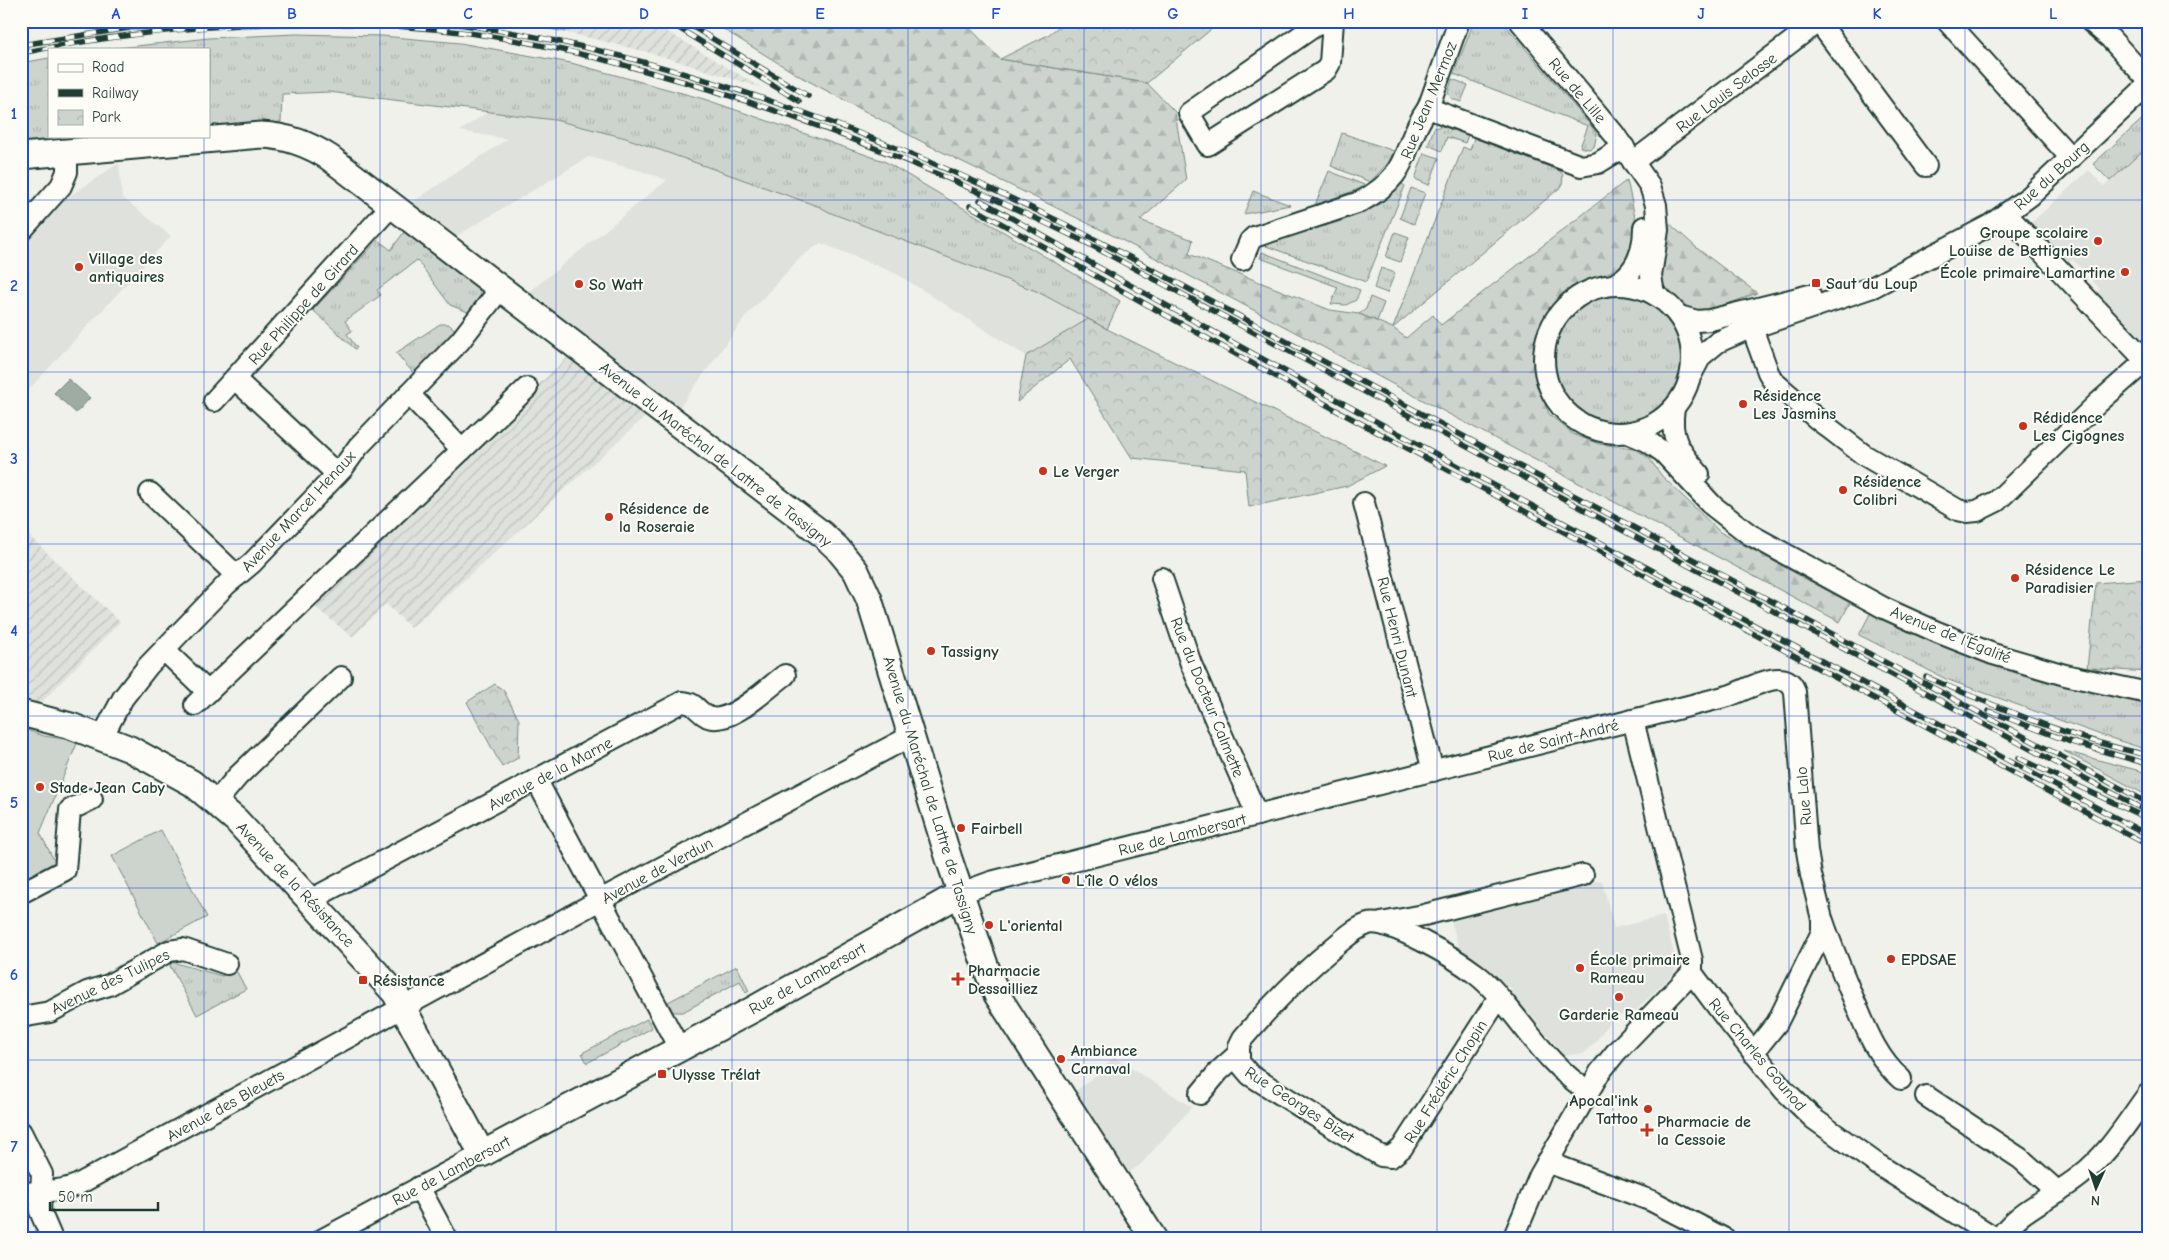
<svg xmlns="http://www.w3.org/2000/svg" width="2169" height="1260" viewBox="0 0 2169 1260" font-family="'Comic Neue',sans-serif">
<style>
.built{fill:#dfe2dc}
.industrial{fill:url(#industrial-furrows)}
.grass{fill:url(#grass-tufts);stroke:#768880}
.forest{fill:url(#forest-firs);stroke:#768880}
.park{fill:url(#park-crowns);stroke:#768880}
.pitch{fill:#cdd3cd;stroke:#768880}
.water{fill:#9faca4;stroke:#6c8077}
.lines{fill:none;stroke-linecap:round;stroke-linejoin:round}
.minor-casing{stroke:#1f3d34;stroke-width:24}
.major-casing{stroke:#1f3d34;stroke-width:29}
.minor{stroke:#fdfcf7;stroke-width:20}
.major{stroke:#fdfcf7;stroke-width:25}
.rail-casing{stroke:#1f3d34;stroke-width:5.5}
.rail{stroke:#fdfcf7;stroke-width:4;stroke-dasharray:11;stroke-linecap:butt}
.grid{fill:none;stroke:#1d4ed8;stroke-width:1;stroke-opacity:0.55}
.poi-dot{fill:#c8321e;stroke:#fdfcf7;stroke-width:2}
.labels{text-anchor:middle;stroke-width:4;stroke-linejoin:round;paint-order:stroke}
.street-label{font-size:16px;fill:#1f3d34;stroke:#fdfcf7}
.poi-label{font-size:16px;font-weight:bold;fill:#1f3d34;stroke:#fdfcf7;text-anchor:start}
.neatline{fill:none;stroke:#1d4ed8;stroke-width:2}
.grid-label{font-size:16px;text-anchor:middle;font-weight:bold;fill:#1d4ed8}
</style>
<defs>
<pattern id="industrial-furrows" width="10" height="10" patternUnits="userSpaceOnUse" patternTransform="scale(1.25)"><rect width="10" height="10" fill="#dfe2dc"/><path d="M-1 1l2-2M0 10L10 0M9 11l2-2" fill="none" stroke="#bfc3bd"/></pattern>
<pattern id="grass-tufts" width="24" height="20" patternUnits="userSpaceOnUse" patternTransform="scale(1.25)"><rect width="24" height="20" fill="#cdd3cd"/><path d="M3 7l-1-3M5 7V3M7 7l1-3M15 17l-1-3M17 17v-4M19 17l1-3" fill="none" stroke="#b0b6b1"/></pattern>
<pattern id="forest-firs" width="22" height="20" patternUnits="userSpaceOnUse" patternTransform="scale(1.25)"><rect width="22" height="20" fill="#cdd3cd"/><path d="M5 1l3.5 6h-7zM16 11l3.5 6h-7z" fill="#b0b6b1"/></pattern>
<pattern id="park-crowns" width="20" height="18" patternUnits="userSpaceOnUse" patternTransform="scale(1.25)"><rect width="20" height="18" fill="#cdd3cd"/><path d="M2 6a3 3 0 1 1 6 0M12 15a3 3 0 1 1 6 0" fill="none" stroke="#b0b6b1"/></pattern>
</defs>
<rect width="100%" height="100%" fill="#f0f1eb"/>
<filter id="ink" filterUnits="userSpaceOnUse"><feTurbulence type="fractalNoise" baseFrequency=".02" numOctaves="2"/><feDisplacementMap in="SourceGraphic" scale="10" xChannelSelector="R" yChannelSelector="G"/><feConvolveMatrix kernelMatrix="1 2 1 2 8 2 1 2 1" color-interpolation-filters="sRGB"/></filter>
<g filter="url(#ink)">
<g class="built">
<path d="M489 111 555 120 626 138 676 155 820 207 831 213 1036 291 1088 319 1026 356 897 274 821 243 801 257 747 315 679 408 528 293 667 180 641 171 589 157 455 237 411 203 507 139 460 131Z"/>
<path d="M2148 146V340L2144 343 2096 293 2100 289 2073 260 2069 263 2031 223 2089 170 2104 186Z"/>
<path d="M119 163 122 197 171 236 21 398V245L58 204Z"/>
<path d="M1602 880 1614 928 1664 916 1677 965 1674 973 1632 1014 1627 1016 1614 1014 1596 1042 1583 1054 1564 1055 1511 992 1512 990 1508 986 1503 985 1459 949 1450 917Z"/>
<path d="M1114 1057 1192 1107 1140 1165 1126 1174 1074 1092 1099 1073Z"/>
</g>
<g class="industrial">
<path d="M570 21H634L647 29 651 22 762 88 651 53 565 32Z"/>
<path d="M569 356 648 414 411 628 386 604 352 637 308 601Z"/>
<path d="M21 528 120 622 38 706 21 701Z"/>
</g>
<g class="grass">
<path d="M1474 21H1502L1592 127 1597 134 1594 147 1589 149 1580 147 1588 126 1454 74Z"/>
<path d="M296 34 382 36 460 43 571 63 704 99 884 161 1120 301 1107 329 1036 291 831 213 820 207 626 138 555 120 329 92 282 94 281 122 209 129V49H109L209 38Z"/>
<path d="M49 58V136H123L21 145V63Z"/>
<path d="M1452 79 1468 85 1461 102 1452 99 1448 93Z"/>
<path d="M2148 114V146L2110 181 2093 164Z"/>
<path d="M1442 126 1468 135 1465 143 1447 137 1442 151 1428 145 1434 128Z"/>
<path d="M1342 133 1394 151 1389 162 1370 182 1331 166Z"/>
<path d="M1474 138 1560 171 1563 175 1562 186 1393 328 1463 147 1470 150Z"/>
<path d="M1424 153 1439 158 1429 185 1415 179Z"/>
<path d="M1329 171 1367 186 1315 205Z"/>
<path d="M1401 183 1405 186 1366 282 1266 246 1271 241C1317 226 1369 222 1401 183Z"/>
<path d="M1411 188 1425 193 1414 224 1400 218Z"/>
<path d="M1253 191 1290 205 1244 214Z"/>
<path d="M404 232 478 288 481 296 468 312 450 305 417 260 377 290 381 295 345 321 352 331 347 334 357 348 355 349 313 310 378 240 391 250Z"/>
<path d="M1395 232 1409 237 1400 262 1386 257Z"/>
<path d="M1262 252 1360 290 1356 300 1346 305 1331 304 1338 287 1260 258Z"/>
<path d="M1381 268 1395 273 1387 293 1374 288Z"/>
<circle cx="1618" cy="360" r="65"/>
<path d="M1370 297 1384 303 1377 321 1359 314 1366 309Z"/>
<path d="M440 324H448L456 330 417 377 396 353Z"/>
<path d="M1871 612C1903 626 1934 642 1966 654 2024 678 2087 691 2148 704V750L2098 734 1946 679 1859 635Z"/>
<path d="M2064 751 2148 773V796Z"/>
<path d="M172 962 222 976 230 972H237L246 989 197 1015 170 966Z"/>
<path d="M737 966 749 991 746 993 740 981 683 1012H673L668 1002Z"/>
<path d="M647 1019 652 1028 587 1063 582 1053Z"/>
</g>
<g class="forest">
<path d="M710 21H963L1000 59 1147 83 1175 112 1186 180 1140 220 1193 240 1189 254 1330 310 1359 314 1393 328 1406 338 1433 315 1441 325 1627 180 1637 226 1632 253 1617 269 1580 285 1557 298 1545 315 1534 342V373L1549 414 1573 434 1599 444 1634 448 1649 458 1662 476 1720 532 1850 603 1840 622 1118 238 928 145 801 77Z"/>
<path d="M1669 223 1698 249 1757 293 1728 304 1724 309 1692 313 1671 297 1658 275Z"/>
</g>
<g class="park">
<path d="M510 21H570L565 32Z"/>
<path d="M1066 21H1221L1147 83 1000 59 1048 35Z"/>
<path d="M1088 319 1107 329 1385 466 1347 486 1249 507 1245 470 1132 458 1070 359 1017 402 1026 356Z"/>
<path d="M2148 579V672L2087 668 2096 583Z"/>
<path d="M495 684 504 691 519 720 518 758 502 767 467 702Z"/>
</g>
<g class="pitch">
<path d="M21 728 44 736 78 741 40 833 56 864 21 883Z"/>
<path d="M161 830 207 917 158 943 112 856Z"/>
</g>
<path class="water" d="M68 379 90 398 76 413 54 393Z"/>
<g class="lines">
<defs>
<g id="minor">
<path d="M1322 21 1189 113 1208 145 1326 70 1330 63 1333 21"/>
<path d="M1520 21 1614 134 1650 186 1656 205 1658 230 1651 276 1654 294"/>
<path d="M1947 21 2071 158"/>
<path d="M2090 21 2110 38 2148 80"/>
<path d="M1819 22 1926 166"/>
<path d="M1428 108 1581 166 1598 163 1624 147"/>
<path d="M1633 162 1819 21"/>
<path d="M2007 215 2146 361"/>
<path d="M21 231 61 186 67 172V151"/>
<path d="M1242 260 1250 241 1254 237 1360 202C1414 173 1399 149 1428 108L1459 21"/>
<circle cx="1618" cy="359" r="74"/>
<path d="M1613 285C1636 274 1644 252 1644 227"/>
<path d="M1679 316 1697 321 1710 320 1810 295"/>
<path d="M1752 328 1768 372 1773 381 1816 418 1864 455 1958 510 1967 512 1977 511 1997 501 2098 403 2148 359"/>
<path d="M1691 375 1701 356 1718 342 1743 331 1873 287 1990 225 2030 196 2148 85"/>
<path d="M235 379 337 474"/>
<path d="M409 394 462 450"/>
<path d="M214 401 391 206"/>
<path d="M1674 408C1669 439 1680 451 1699 474"/>
<path d="M1628 433 1647 441 1663 452 1713 506 1749 534 1884 608 1937 632 1993 654 2065 675 2148 693"/>
<path d="M150 493 237 576"/>
<path d="M1364 503 1433 771"/>
<path d="M1162 578 1191 664 1257 815"/>
<path d="M164 650 208 692 527 388"/>
<path d="M195 705 208 692"/>
<path d="M1633 720 1692 960V973L1728 1021 1784 1090 1814 1119 1877 1164 1997 1239"/>
<path d="M102 737 123 698 148 666 227 584 252 563 343 468 358 447 460 341 500 289"/>
<path d="M537 781 679 1048"/>
<path d="M216 802 238 776 341 677"/>
<path d="M21 893 65 870 70 810 92 799"/>
<path d="M961 893 991 882 1728 696C1746 691 1788 663 1795 692L1807 851 1811 875 1822 919V932L1777 1023 1753 1053"/>
<path d="M310 900 682 702C697 703 696 711 708 717 730 726 768 687 785 675"/>
<path d="M1823 921C1831 945 1841 969 1851 993 1864 1023 1875 1057 1901 1079"/>
<path d="M1381 923 1424 915 1583 875"/>
<path d="M1499 997 1402 1148 1391 1157 1381 1156 1339 1131 1250 1075 1239 1062V1046L1243 1038C1271 1005 1300 975 1334 947 1344 939 1355 928 1368 924 1389 918 1458 960 1476 974 1485 981 1493 989 1500 998 1528 1030 1551 1068 1588 1091"/>
<path d="M21 1017 50 1012 87 992 109 985 169 951 183 949 227 964"/>
<path d="M1200 1094 1219 1071 1237 1055"/>
<path d="M1926 1096 2021 1159 2058 1192"/>
<path d="M21 1132 42 1174 40 1211 52 1239"/>
<path d="M1547 1162 1652 1201 1725 1239"/>
<path d="M419 1187 447 1239"/>
<path d="M21 1194C40 1190 59 1193 77 1185L600 900 911 736"/>
<path d="M323 1239 482 1154"/>
<path d="M1513 1239 1540 1175 1600 1072 1617 1051 1692 973"/>
<path d="M1999 1239C2018 1209 2053 1198 2080 1176 2110 1152 2126 1124 2148 1094"/>
</g>
<g id="major">
<path d="M21 156 261 135C286 136 309 144 330 158L822 534 837 548 856 571 869 599 949 859 985 965 997 995 1154 1239"/>
<path d="M21 713 71 726 130 749 192 783 236 820 395 993 482 1154 752 1010 961 893"/>
</g>
</defs>
<use href="#minor" class="minor-casing"/>
<use href="#major" class="major-casing"/>
<use href="#minor" class="minor"/>
<use href="#major" class="major"/>
<defs>
<g id="rail">
<path d="M432 21C524 31 614 52 702 79 851 124 993 185 1131 258L2148 803"/>
<path d="M667 21 799 101"/>
<path d="M683 21 808 96"/>
<path d="M21 45 129 28 194 21"/>
<path d="M21 53C168 24 321 14 469 33 531 41 593 56 653 73 804 114 947 174 1087 243L2148 812"/>
<path d="M980 200C1364 420 1757 626 2148 835"/>
<path d="M970 206 1336 410 2148 845"/>
<path d="M1926 677C1998 707 2071 739 2148 755"/>
<path d="M1989 711 2068 741 2148 764"/>
<path d="M2018 758 2142 816"/>
</g>
</defs>
<use href="#rail" class="rail-casing"/>
<use href="#rail" class="rail"/>
</g>
</g>
<path class="grid" d="M204 21V49M380 21V1239M556 21V1239M732 21V1239M908 21V1239M1084 21V1239M1261 21V1239M1437 21V1239M1613 21V1239M1789 21V1239M1965 21V1239M204 136V1239M21 200H2148M21 372H2148M21 544H2148M21 716H2148M21 888H2148M21 1060H2148"/>
<g class="poi-dot">
<circle cx="2098" cy="241" r="5"/>
<circle cx="79" cy="267" r="5"/>
<circle cx="2125" cy="272" r="5"/>
<rect x="1811" y="278" width="10" height="10" rx="2.5"/>
<circle cx="579" cy="284" r="5"/>
<circle cx="1743" cy="404" r="5"/>
<circle cx="2023" cy="426" r="5"/>
<circle cx="1043" cy="471" r="5"/>
<circle cx="1843" cy="490" r="5"/>
<circle cx="609" cy="517" r="5"/>
<circle cx="2015" cy="578" r="5"/>
<circle cx="931" cy="651" r="5"/>
<circle cx="40" cy="787" r="5"/>
<circle cx="961" cy="828" r="5"/>
<circle cx="1066" cy="880" r="5"/>
<circle cx="989" cy="925" r="5"/>
<circle cx="1891" cy="959" r="5"/>
<circle cx="1580" cy="968" r="5"/>
<path d="M955.5 971.5h5v5h5v5h-5v5h-5v-5h-5v-5h5z"/>
<rect x="358" y="975" width="10" height="10" rx="2.5"/>
<circle cx="1619" cy="997" r="5"/>
<circle cx="1061" cy="1059" r="5"/>
<rect x="657" y="1069" width="10" height="10" rx="2.5"/>
<circle cx="1648" cy="1109" r="5"/>
<path d="M1644.5 1122.5h5v5h5v5h-5v5h-5v-5h-5v-5h5z"/>
</g>
<g class="labels">
<g class="street-label">
<text transform="translate(1578 90) rotate(50)" y="6">Rue de Lille</text>
<text transform="translate(1726 92) rotate(-37)" y="6">Rue Louis Selosse</text>
<text transform="translate(1428 100) rotate(-68)" y="6">Rue Jean Mermoz</text>
<text transform="translate(2051 175) rotate(-42)" y="6">Rue du Bourg</text>
<text transform="translate(303 304) rotate(-48)" y="6">Rue Philippe de Girard</text>
<text transform="translate(716 454) rotate(38)" y="6">Avenue du Maréchal de Lattre de Tassigny</text>
<text transform="translate(298 511) rotate(-47)" y="6">Avenue Marcel Henaux</text>
<text transform="translate(1951 634) rotate(22)" y="6">Avenue de l'Égalité</text>
<text transform="translate(1398 637) rotate(76)" y="6">Rue Henri Dunant</text>
<text transform="translate(1208 697) rotate(68)" y="6">Rue du Docteur Calmette</text>
<text transform="translate(1553 740) rotate(-14)" y="6">Rue de Saint-André</text>
<text transform="translate(550 773) rotate(-28)" y="6">Avenue de la Marne</text>
<text transform="translate(931 795) rotate(73)" y="6">Avenue du Maréchal de Lattre de Tassigny</text>
<text transform="translate(1803 796) rotate(-95)" y="6">Rue Lalo</text>
<text transform="translate(1182 834) rotate(-14)" y="6">Rue de Lambersart</text>
<text transform="translate(657 870) rotate(-28)" y="6">Avenue de Verdun</text>
<text transform="translate(296 884) rotate(47)" y="6">Avenue de la Résistance</text>
<text transform="translate(807 978) rotate(-29)" y="6">Rue de Lambersart</text>
<text transform="translate(110 981) rotate(-26)" y="6">Avenue des Tulipes</text>
<text transform="translate(1758 1054) rotate(50)" y="6">Rue Charles Gounod</text>
<text transform="translate(1445 1081) rotate(-58)" y="6">Rue Frédéric Chopin</text>
<text transform="translate(1300 1104) rotate(33)" y="6">Rue Georges Bizet</text>
<text transform="translate(225 1105) rotate(-29)" y="6">Avenue des Bleuets</text>
<text transform="translate(451 1170) rotate(-28)" y="6">Rue de Lambersart</text>
</g>
<g class="poi-label">
<text x="2088" y="238" text-anchor="end">Groupe scolaire<tspan x="2088" dy="18">Louise de Bettignies</tspan></text>
<text x="89" y="264">Village des<tspan x="89" dy="18">antiquaires</tspan></text>
<text x="2115" y="278" text-anchor="end">École primaire Lamartine</text>
<text x="1826" y="289">Saut du Loup</text>
<text x="589" y="290">So Watt</text>
<text x="1753" y="401">Résidence<tspan x="1753" dy="18">Les Jasmins</tspan></text>
<text x="2033" y="423">Rédidence<tspan x="2033" dy="18">Les Cigognes</tspan></text>
<text x="1053" y="477">Le Verger</text>
<text x="1853" y="487">Résidence<tspan x="1853" dy="18">Colibri</tspan></text>
<text x="619" y="514">Résidence de<tspan x="619" dy="18">la Roseraie</tspan></text>
<text x="2025" y="575">Résidence Le<tspan x="2025" dy="18">Paradisier</tspan></text>
<text x="941" y="657">Tassigny</text>
<text x="50" y="793">Stade Jean Caby</text>
<text x="971" y="834">Fairbell</text>
<text x="1076" y="886">L'île O vélos</text>
<text x="999" y="931">L'oriental</text>
<text x="1590" y="965">École primaire<tspan x="1590" dy="18">Rameau</tspan></text>
<text x="1901" y="965">EPDSAE</text>
<text x="968" y="976">Pharmacie<tspan x="968" dy="18">Dessailliez</tspan></text>
<text x="373" y="986">Résistance</text>
<text x="1619" y="1020" text-anchor="middle">Garderie Rameau</text>
<text x="1071" y="1056">Ambiance<tspan x="1071" dy="18">Carnaval</tspan></text>
<text x="672" y="1080">Ulysse Trélat</text>
<text x="1638" y="1106" text-anchor="end">Apocal'ink<tspan x="1638" dy="18">Tattoo</tspan></text>
<text x="1657" y="1127">Pharmacie de<tspan x="1657" dy="18">la Cessoie</tspan></text>
</g>
</g>
<rect width="2169" height="1260" fill="none" stroke="#fdfcf7" stroke-width="55"/>
<rect x="48" y="48" width="162" height="90" fill="#fdfcf7" stroke="#a4b0a9"/>
<rect x="58" y="64" width="25" height="8" fill="#fdfcf7" stroke="#a4b0a9"/>
<text x="92" y="72" font-size="15" fill="#1f3d34">Road</text>
<rect x="58" y="89" width="25" height="8" fill="#1f3d34" stroke="#a4b0a9"/>
<text x="92" y="98" font-size="15" fill="#1f3d34">Railway</text>
<rect x="58" y="110" width="25" height="15" fill="url(#park-crowns)" stroke="#a4b0a9"/>
<text x="92" y="122" font-size="15" fill="#1f3d34">Park</text>
<g transform="translate(2096 1188) rotate(183)" stroke="#fdfcf7" stroke-width="4" paint-order="stroke">
<path d="M0-4L9 19L0 12L-9 19Z" fill="#1f3d34"/>
<text y="-8" font-size="14" font-weight="bold" text-anchor="middle" fill="#1f3d34">N</text>
</g>
<path d="M50 1202v8h108v-8" fill="none" stroke="#1f3d34" stroke-width="2.5"/>
<text x="58" y="1202" font-size="15" fill="#1f3d34" stroke="#fdfcf7" stroke-width="4" paint-order="stroke">50 m</text>
<rect x="28" y="28" width="2114" height="1204" class="neatline"/>
<g class="grid-label">
<text x="116" y="19">A</text>
<text x="292" y="19">B</text>
<text x="468" y="19">C</text>
<text x="644" y="19">D</text>
<text x="820" y="19">E</text>
<text x="996" y="19">F</text>
<text x="1173" y="19">G</text>
<text x="1349" y="19">H</text>
<text x="1525" y="19">I</text>
<text x="1701" y="19">J</text>
<text x="1877" y="19">K</text>
<text x="2053" y="19">L</text>
<text x="14" y="119">1</text>
<text x="14" y="291">2</text>
<text x="14" y="464">3</text>
<text x="14" y="636">4</text>
<text x="14" y="808">5</text>
<text x="14" y="980">6</text>
<text x="14" y="1152">7</text>
</g>
</svg>
